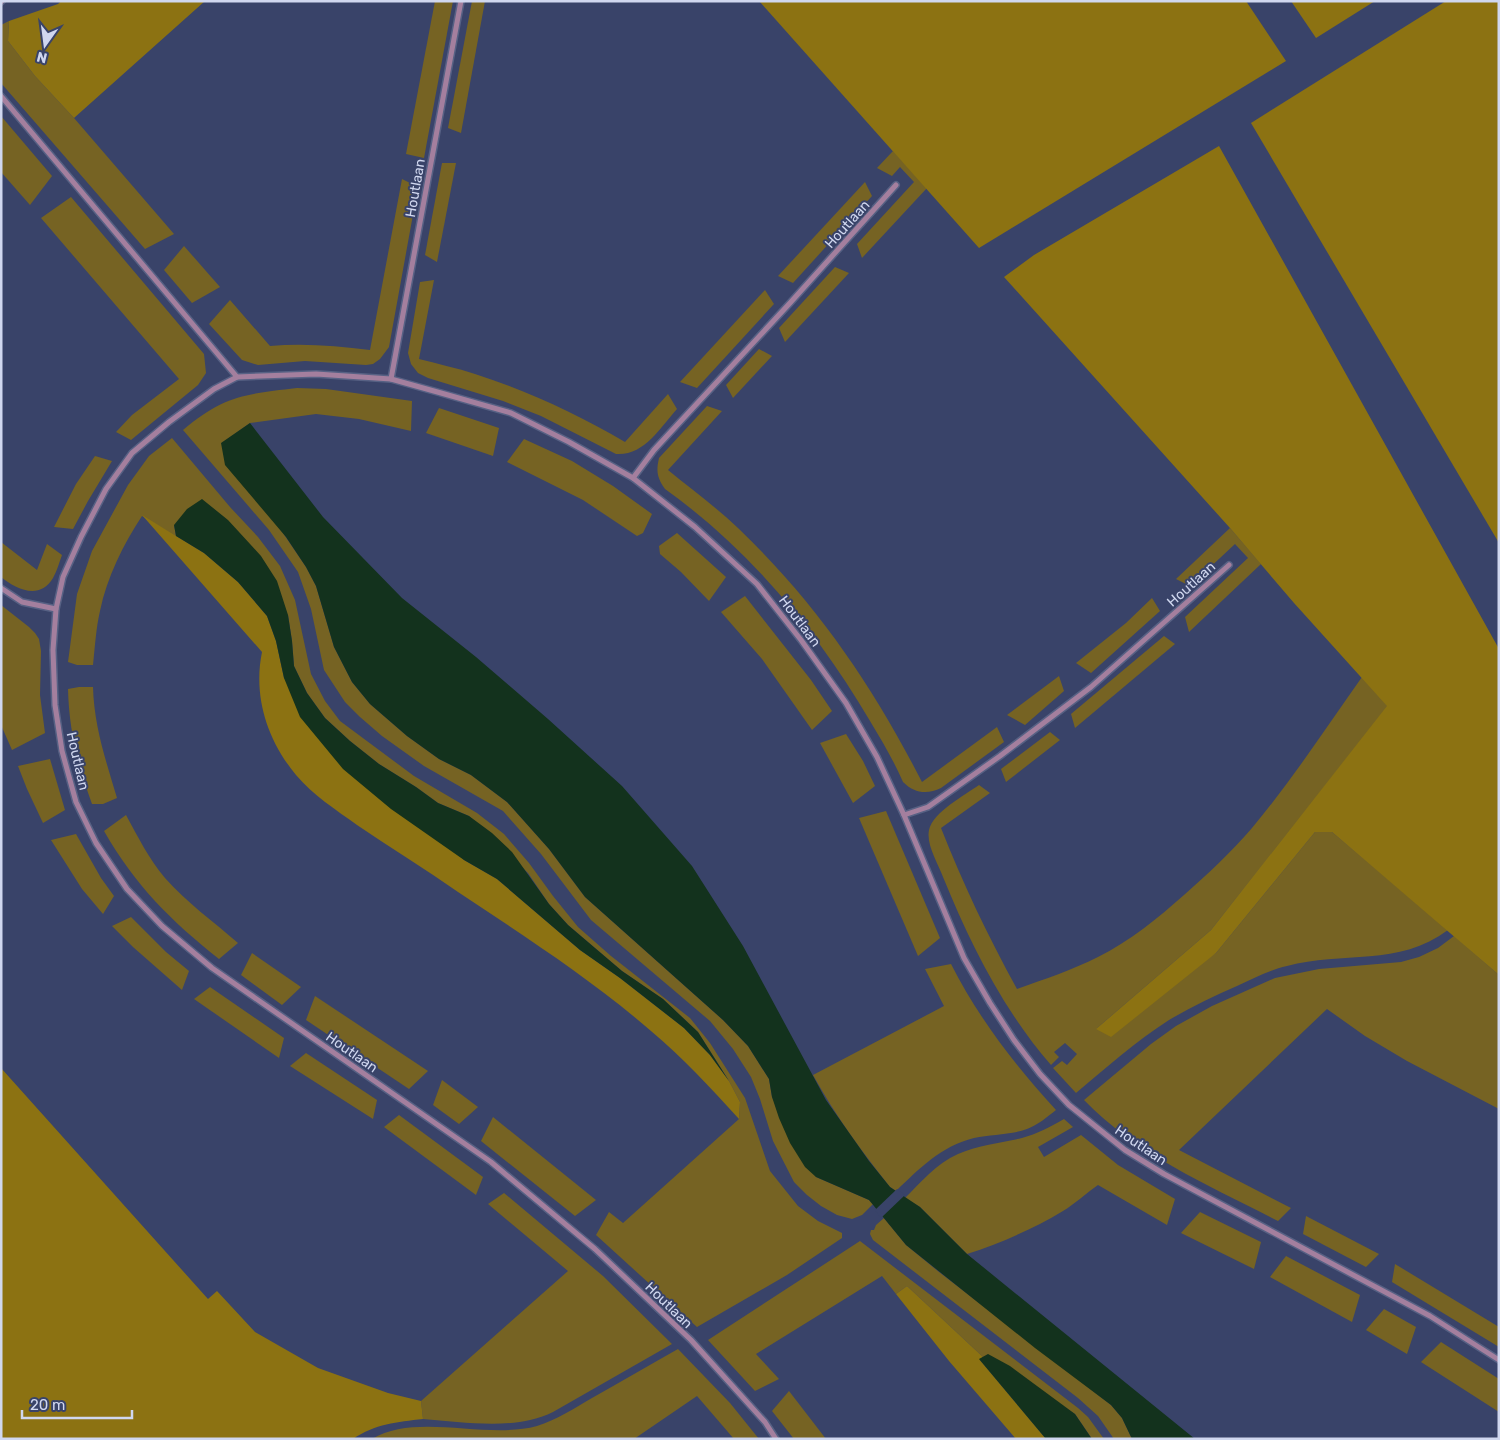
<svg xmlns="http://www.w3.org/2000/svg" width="1500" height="1440" viewBox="0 0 1500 1440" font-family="Rubik,sans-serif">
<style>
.green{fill:#766323}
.forest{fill:#8c7212}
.water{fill:#13321d}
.pier{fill:#394369}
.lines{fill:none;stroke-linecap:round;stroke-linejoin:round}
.minor-casing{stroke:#576184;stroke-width:8}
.minor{stroke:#a47f9e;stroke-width:5}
.labels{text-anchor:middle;stroke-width:4;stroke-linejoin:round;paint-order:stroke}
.street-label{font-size:14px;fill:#d0d7ef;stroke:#394369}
</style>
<rect width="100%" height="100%" fill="#394369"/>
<g class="green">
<path d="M435 1H453L424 158 406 154Z"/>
<path d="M472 1H485L461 133 448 128Z"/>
<path d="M9 21 8 41 35 76 74 118 174 234 145 249 1 83V25Z"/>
<path d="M1 116 52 176 30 205 1 172Z"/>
<path d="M893 151 927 188 862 258 857 244 914 182 900 167 892 176 877 168Z"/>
<path d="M442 163H456L437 262 425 255Z"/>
<path d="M402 179 418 187 389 347 380 359 373 364 366 365 305 361 258 365 242 360 209 324 230 300 270 346C304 343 337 346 370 350Z"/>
<path d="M865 182 872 196 793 283 778 276Z"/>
<path d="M71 197 204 354 206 373 198 385 131 440 116 432 132 415 179 379 41 218Z"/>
<path d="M184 246 220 287 192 303 164 270Z"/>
<path d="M835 267 849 273 785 342 779 328Z"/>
<path d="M434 280 419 359C438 364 457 368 475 374 528 391 577 414 625 442L668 394 677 409C660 428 644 456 616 454L541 416 503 401 428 378 418 373 411 364 408 353 420 282Z"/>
<path d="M765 290 774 304 697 388 680 382Z"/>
<path d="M759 349 772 356 733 398 726 385Z"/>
<path d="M297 388 326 389 412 401 411 431 359 419 316 414 250 423 222 443 306 567 316 586 334 647 352 682 370 704 407 736 439 759 471 775 507 802 549 849 585 897 723 1020 748 1046 769 1079 772 1097 816 1177 869 1200 873 1204 862 1215 852 1219 837 1215 821 1206 807 1195 794 1182 773 1141 760 1099 751 1077 733 1049 710 1021 591 920 541 854 503 811 424 766 382 736 360 717 345 702 324 670 311 609 298 572 269 530 183 430C224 395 246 394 297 388Z"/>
<path d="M707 406 722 411 668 470C691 489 716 507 738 528 818 605 872 685 922 782L997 727 1004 742 941 788C927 795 914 793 903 782 894 761 882 741 870 721 818 632 749 549 665 489 657 478 656 471 659 458Z"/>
<path d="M439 408 499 428 493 456 426 433Z"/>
<path d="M172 438 230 507 258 537 280 566 295 600 311 674 325 701 340 721 414 776 477 813 504 834 529 863 553 896 578 927 611 956 690 1018 710 1043 745 1098 770 1171 798 1206 818 1221 842 1233V1238L787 1275 697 1327 596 1235 609 1212 623 1223 739 1119 740 1102 729 1081 698 1032 663 999 622 971 568 925 549 904 528 873 469 816 438 803 416 787 379 764 350 741 325 718 307 693 294 666 292 641 288 615 174 525 176 536 142 516C123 545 107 577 100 611 96 628 95 647 93 665H77L68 662 77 594 92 551 128 485 149 456Z"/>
<path d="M524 439 572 461 613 486 652 514 643 533 637 536 583 500 507 462Z"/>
<path d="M95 456 112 461 88 501 73 529 54 527 76 484Z"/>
<path d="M1230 528 1261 564 1189 632 1185 617 1248 558 1235 544 1190 586 1176 579Z"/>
<path d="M677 533 726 577 709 601 681 572 660 554 659 546Z"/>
<path d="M1 542 37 570 47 544 62 555C59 563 57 571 53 578 40 600 17 590 1 577Z"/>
<path d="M745 596 811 680 832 711 812 730 762 659 721 612Z"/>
<path d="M1152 598 1160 611 1091 673 1076 663 1126 623Z"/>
<path d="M1 605 29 627 35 633 39 639 41 651 40 695 45 733 12 750 1 725Z"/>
<path d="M1164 636 1175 644 1075 728 1071 714Z"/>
<path d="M1059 676 1064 691 1025 725 1007 715Z"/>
<path d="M1362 677 1388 706 1211 930 1096 1029 1216 953 1315 832H1332L1448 930C1399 967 1342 951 1287 966 1269 970 1253 979 1237 986 1214 996 1191 1007 1169 1020 1136 1041 1106 1068 1076 1093L1053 1068 1062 1061 1067 1065 1077 1054 1065 1043 1054 1052 1059 1057 1051 1065C1003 1010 970 943 943 877 938 863 926 845 929 830 933 812 965 795 979 785L990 793 941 828C963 884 988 936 1017 989 1045 979 1072 970 1098 957 1130 941 1158 918 1184 895 1208 874 1231 852 1252 828 1292 780 1326 728 1362 677Z"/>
<path d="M79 687H93C94 726 106 761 117 798L103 804H92C78 765 69 731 68 689Z"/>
<path d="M1050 732 1060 740 1006 782 1001 769Z"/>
<path d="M846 734 863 761 875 786 853 803 820 743Z"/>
<path d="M50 759 65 810 43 823 27 789 18 766Z"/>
<path d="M886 811 940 938 918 956 859 818Z"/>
<path d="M126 815C138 837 149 859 165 878 186 902 214 922 238 943L219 959C170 920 135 885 104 831Z"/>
<path d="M76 834 101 878 114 896 103 914 82 889 51 840Z"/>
<path d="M131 917 166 952 189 971 182 990 133 947 112 926Z"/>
<path d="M1454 936 1499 975V1109L1407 1061 1365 1036 1327 1009 1179 1150 1291 1208 1278 1221C1210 1186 1137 1155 1084 1100L1151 1044 1176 1026 1212 1006 1275 978 1319 969 1401 962 1419 957 1438 948Z"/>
<path d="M252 953 301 987 282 1005 241 975Z"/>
<path d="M951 964C979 1019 1015 1065 1056 1110 1047 1117 1038 1125 1027 1129 1011 1135 991 1134 974 1138 941 1146 919 1169 896 1191L890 1187C862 1152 835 1115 813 1075L944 1006 925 969Z"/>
<path d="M210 987 284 1038 279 1058 194 999Z"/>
<path d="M315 996 428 1071 409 1089 306 1020Z"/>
<path d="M306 1053 377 1100 373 1119 290 1066Z"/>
<path d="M442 1080 478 1107 459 1124 433 1105Z"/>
<path d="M399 1115 483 1177 476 1195 384 1127Z"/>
<path d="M493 1117 596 1200 575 1216 481 1141Z"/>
<path d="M1064 1119 1073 1127 1038 1147 1044 1157 1081 1135 1118 1165 1175 1199 1167 1225 1098 1185C1086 1193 1075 1204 1063 1211 1033 1229 1001 1243 967 1254L920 1207 905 1198C921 1182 936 1164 958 1154 978 1145 1001 1143 1022 1138 1037 1134 1050 1127 1064 1119Z"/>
<path d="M504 1193 603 1276 672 1344 553 1412C514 1431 465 1422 423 1419L421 1401 568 1271 488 1204Z"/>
<path d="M1200 1212 1261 1242 1254 1269 1181 1233Z"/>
<path d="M1306 1216 1379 1254 1366 1267 1303 1234Z"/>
<path d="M884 1218 906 1245 939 1272 1111 1405 1122 1418 1132 1439H1114L1098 1416 1078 1398 873 1240 870 1234 871 1230H874L876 1225Z"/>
<path d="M860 1241 1078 1408 1088 1417 1104 1439H1092L1075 1414 983 1357 907 1286 896 1294 882 1276 756 1354 779 1379 755 1391 708 1340Z"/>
<path d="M1286 1256 1360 1295 1352 1322 1270 1277Z"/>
<path d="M1395 1264 1499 1327V1347L1392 1282Z"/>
<path d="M1384 1309 1416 1327 1407 1354 1366 1330Z"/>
<path d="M1441 1342 1499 1379V1412L1421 1362Z"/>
<path d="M678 1349 730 1403 759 1439H734L697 1396 634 1439H372C416 1412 486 1440 537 1426 556 1420 575 1408 592 1398 621 1382 649 1365 678 1349Z"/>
<path d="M789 1391 826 1439H794L772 1411Z"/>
</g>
<g class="forest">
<path d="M61 1H205L74 118 35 76 8 41 9 21 58 4Z"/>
<path d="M759 1H1246L1286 61 979 248Z"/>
<path d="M1291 1H1375L1316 38Z"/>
<path d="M1446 1H1499V543L1251 123Z"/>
<path d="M1219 146 1499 649V975L1332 832H1315L1216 953 1111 1037 1096 1029 1211 930 1387 706 1294 603 1230 528 1004 277 1034 255Z"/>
<path d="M142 515 204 553 238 582 267 616 276 641 284 678 464 860 497 879 580 950 620 978 684 1028 710 1055 729 1081 740 1102 739 1119C711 1088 683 1058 651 1031 591 979 524 936 458 892 425 869 391 848 357 825 336 810 313 795 296 775 267 740 253 696 262 652Z"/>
<path d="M1 1068 208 1299 217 1291 255 1332 318 1368 388 1393 421 1401 423 1419C397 1422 375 1424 353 1439H1Z"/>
<path d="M907 1286 983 1357 980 1360 1046 1439H1016L949 1361 896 1294Z"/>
</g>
<g class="water">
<path d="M250 423 323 517 402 598 476 657 548 719 622 786 692 866 743 946 826 1100 869 1161 890 1187 920 1207 967 1254 1195 1439H1132L1122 1418 1111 1405 1035 1348 906 1245 869 1200 816 1177 805 1167 790 1143 779 1118 772 1097 769 1079 748 1046 723 1020 585 897 549 849 507 802 471 775 439 759 407 736 370 704 352 682 334 647 316 586 306 567 286 537 225 465 221 443Z"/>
<path d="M202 499 228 520 261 556 277 581 288 615 292 641 294 666 307 693 325 718 350 741 379 764 416 787 438 803 469 816 492 833 512 852 549 904 568 925 622 971 663 999 698 1032 729 1081 710 1055 684 1028 620 978 580 950 497 879 464 860 391 809 343 769 300 717 284 678 276 641 267 616 238 582 204 553 176 536 174 525 187 509Z"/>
<path d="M988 1354 1010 1366 1075 1414 1092 1439H1046L979 1359Z"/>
</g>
<path class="pier" d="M897 1189 905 1195 881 1218 875 1210Z"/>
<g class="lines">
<defs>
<g id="minor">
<path d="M1 2 2 1"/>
<path d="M1 96 237 377"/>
<path d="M391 379 461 1"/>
<path d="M633 478 654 450 790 303 896 185"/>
<path d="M1 588 22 602 56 609"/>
<path d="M904 815 928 807 1000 756 1091 687 1229 565"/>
<path d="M776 1439 765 1422 691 1340 595 1249 491 1162 212 968 162 926 127 889 96 843 76 802 62 751 55 705 53 650 56 609 63 577 81 537 106 489 132 453 169 422 214 389 237 377 316 374 391 379 441 393 511 413 569 442 633 478 695 527 757 584 801 640 846 703 877 757 904 815 964 958 990 1003 1014 1040 1040 1074 1069 1105 1125 1150 1164 1174 1430 1316 1499 1360"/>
</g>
</defs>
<use href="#minor" class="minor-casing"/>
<use href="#minor" class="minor"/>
</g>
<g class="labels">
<g class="street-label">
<text transform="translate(415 188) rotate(-80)" y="5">Houtlaan</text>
<text transform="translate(847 224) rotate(-48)" y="5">Houtlaan</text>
<text transform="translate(1191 584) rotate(-42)" y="5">Houtlaan</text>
<text transform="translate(800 621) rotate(53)" y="5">Houtlaan</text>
<text transform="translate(78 761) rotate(77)" y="5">Houtlaan</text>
<text transform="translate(352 1052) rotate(35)" y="5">Houtlaan</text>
<text transform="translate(1141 1145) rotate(34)" y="5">Houtlaan</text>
<text transform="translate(669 1305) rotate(44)" y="5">Houtlaan</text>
</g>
</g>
<rect width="1500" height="1440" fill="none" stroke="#d0d7ef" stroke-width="5"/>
<g transform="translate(45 45) rotate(194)" stroke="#394369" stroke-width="4" paint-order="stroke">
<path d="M0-4L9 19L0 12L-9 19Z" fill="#d0d7ef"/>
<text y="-8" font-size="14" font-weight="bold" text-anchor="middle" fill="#d0d7ef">N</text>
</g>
<path d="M22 1410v8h110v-8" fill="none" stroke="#d0d7ef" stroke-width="2.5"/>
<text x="30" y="1410" font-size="15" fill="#d0d7ef" stroke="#394369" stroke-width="4" paint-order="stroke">20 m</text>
</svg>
